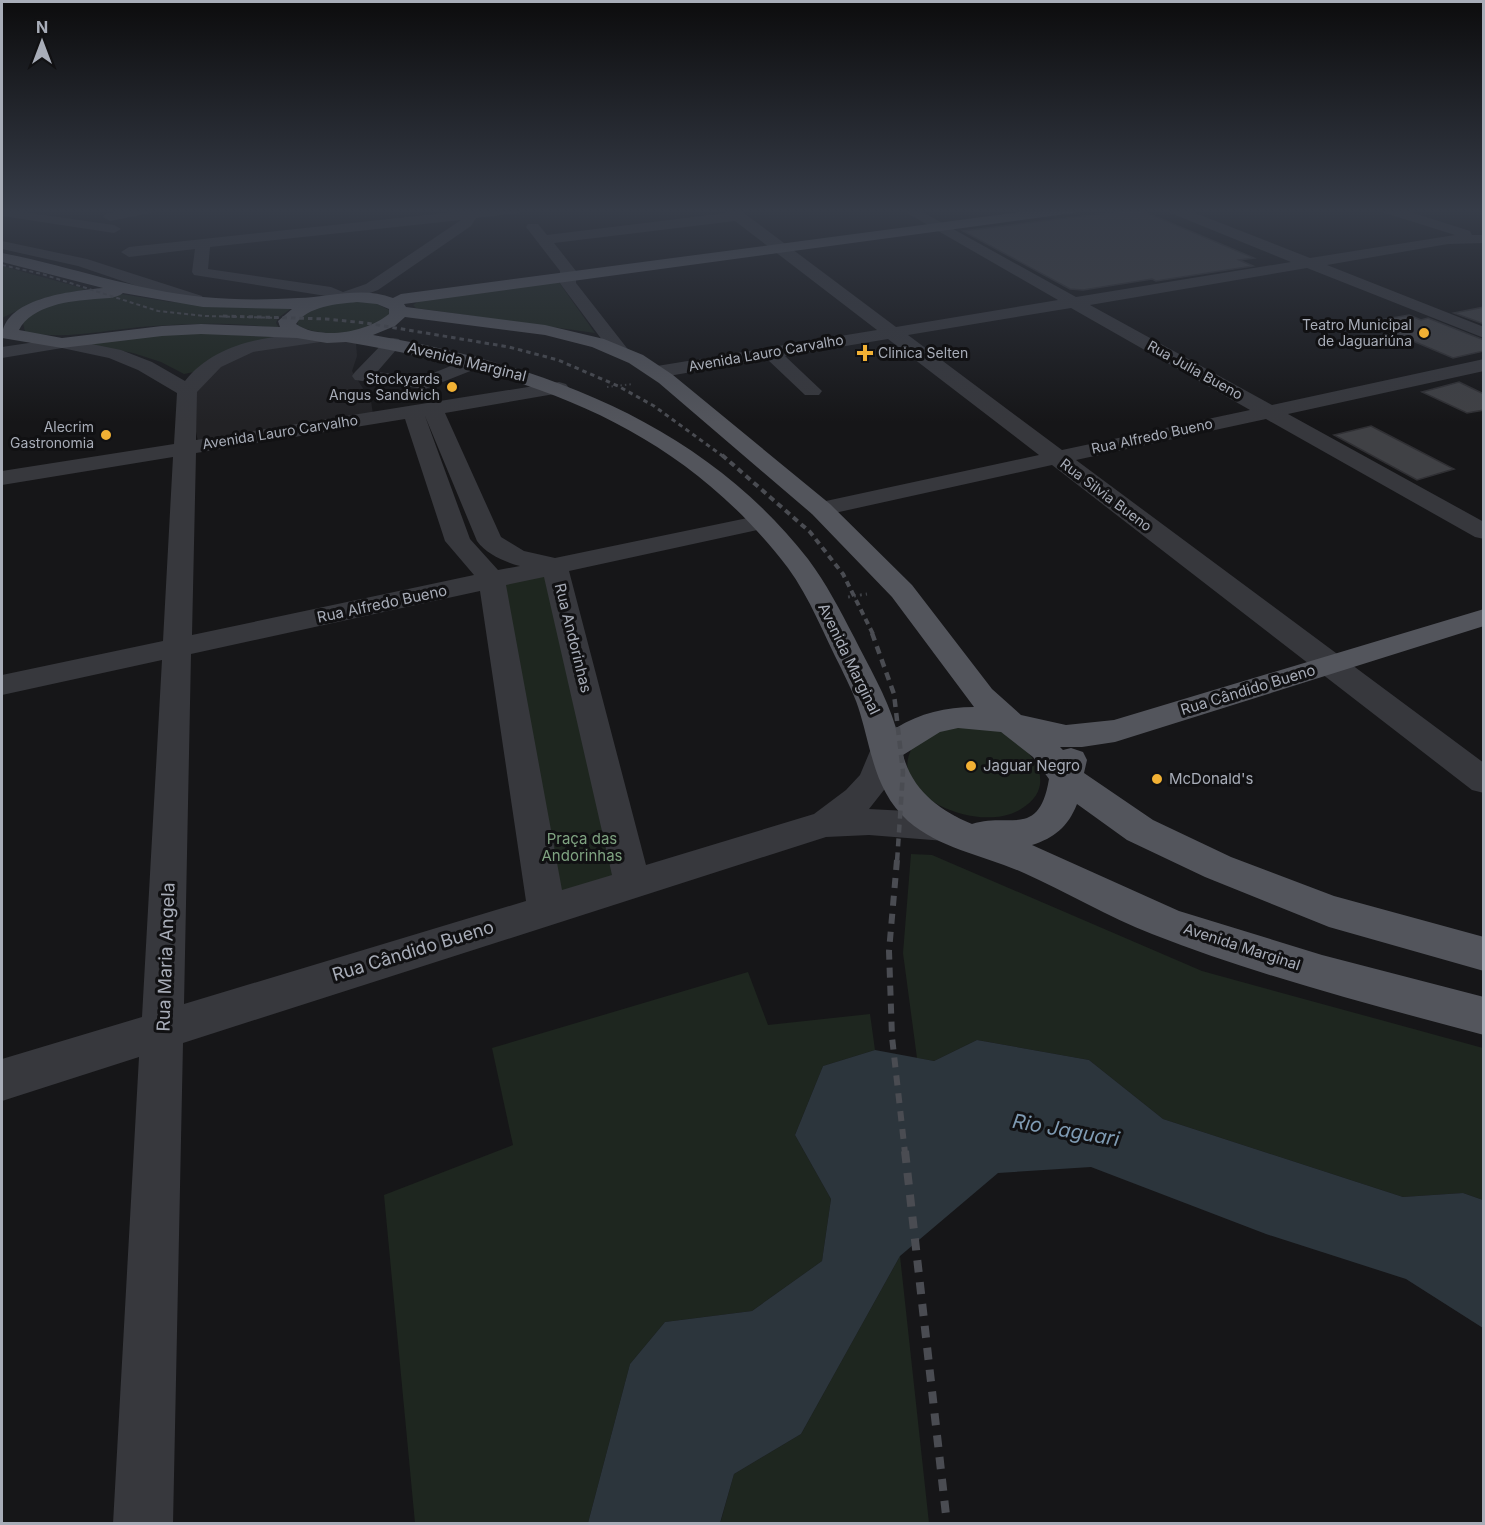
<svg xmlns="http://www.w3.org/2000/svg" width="1485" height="1525" viewBox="0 0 1485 1525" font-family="Inter,sans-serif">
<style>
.built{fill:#222225}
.green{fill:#1e261f}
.water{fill:#2c353c}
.building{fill:#404145;stroke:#303034;stroke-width:1.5}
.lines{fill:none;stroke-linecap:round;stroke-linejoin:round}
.path-far1{stroke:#3d3f44;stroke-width:2;stroke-dasharray:1.5 3;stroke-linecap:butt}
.path{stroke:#3d3f44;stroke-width:3;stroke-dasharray:2 4;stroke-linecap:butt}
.minor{fill:#37383d;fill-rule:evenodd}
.major{fill:#53555c;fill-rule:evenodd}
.rail-far5{stroke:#4a4c52;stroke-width:2;stroke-dasharray:4 3;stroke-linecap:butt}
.rail-far4{stroke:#4a4c52;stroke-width:3;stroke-dasharray:4.5 4;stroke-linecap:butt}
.rail-far3{stroke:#4a4c52;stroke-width:4;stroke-dasharray:6 4.5;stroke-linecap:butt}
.rail-far2{stroke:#4a4c52;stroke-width:4.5;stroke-dasharray:8 6;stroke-linecap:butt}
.rail-far1{stroke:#4a4c52;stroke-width:6;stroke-dasharray:10 8;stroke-linecap:butt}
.rail{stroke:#4a4c52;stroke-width:8;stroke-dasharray:12 10;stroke-linecap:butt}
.poi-dot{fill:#f2b134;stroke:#111113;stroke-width:2}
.labels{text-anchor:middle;stroke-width:6;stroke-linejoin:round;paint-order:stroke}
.far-poi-label{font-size:14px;fill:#a8adb8;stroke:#111113;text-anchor:end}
.far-street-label{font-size:14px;fill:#a8adb8;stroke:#111113}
.street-label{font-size:15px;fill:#a8adb8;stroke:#111113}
.poi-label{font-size:15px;fill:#a8adb8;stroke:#111113;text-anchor:start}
.park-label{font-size:15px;fill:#7fa381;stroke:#111113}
.near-street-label{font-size:18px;fill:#a8adb8;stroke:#111113}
.near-water-label{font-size:20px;font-style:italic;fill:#7f9bb3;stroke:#111113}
</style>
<rect width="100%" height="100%" fill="#161618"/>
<path class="built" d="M321 338 356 343 357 356 352 371 371 401 373 414 198 442 188 391 235 353Z"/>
<g class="green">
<path d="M2 266 86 289 41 299 2 318Z"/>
<path d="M558 281 595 333 416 308 413 305 419 301Z"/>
<path d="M115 293 171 302 293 307 278 318 276 323 279 328C233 322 186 323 140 327 101 331 63 340 25 332L23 323C35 300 91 297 115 293Z"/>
<path d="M347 301 375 303 389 310V315C365 336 327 338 298 326L297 320 317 307Z"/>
<path d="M197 333 286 338 232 349 208 360 194 372 184 374 161 362 133 353 86 344 158 335Z"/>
<path d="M551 571 621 873 558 897 499 581Z"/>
<path d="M944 726C957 726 973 724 985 726 1021 735 1067 781 1021 809 979 836 881 793 914 745 919 737 935 731 944 726Z"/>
<path d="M911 854 932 855 1202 971 1483 1048V1200L1463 1193 1403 1197 1163 1119 1089 1060 977 1040 934 1061 917 1058 903 953Z"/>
<path d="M748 972 768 1025 870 1014 875 1050 823 1066 795 1135 831 1199 822 1261 752 1311 665 1322 630 1364 588 1523H415L384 1195 513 1145 492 1048Z"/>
<path d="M900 1256 929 1523 720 1524 734 1474 801 1434Z"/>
</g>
<path class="water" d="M977 1040 1089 1060 1163 1119 1403 1197 1463 1193 1483 1200V1328L1406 1279 1266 1234 1091 1167 998 1173 900 1256 801 1434 734 1474 720 1523H588L630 1364 665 1322 752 1311 822 1261 831 1199 795 1135 823 1066 875 1050 934 1061Z"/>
<g class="building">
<path d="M1138 209 1254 258 1239 260 1253 266 1156 281 1152 279 1083 290 1070 289 963 231Z"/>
<path d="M1484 307V324L1454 313Z"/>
<path d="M1409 315 1421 320 1428 318 1484 340V351L1453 358 1368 322Z"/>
<path d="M1459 382 1484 394V410L1467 413 1422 392Z"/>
<path d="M1371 426 1454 469 1417 480 1334 435Z"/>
</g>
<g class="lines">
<path class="path-far1" d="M607 387 633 384"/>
<path class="path" d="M848 597 867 594"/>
<g class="minor">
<path d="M2 209 114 225 121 229 114 233 2 216Z"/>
<path d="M130 209H157L155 212 110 221 103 217 105 214Z"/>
<path d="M482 209H526L519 213 476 218 471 226 378 290 343 303 326 296 194 275 192 272 195 249 129 257 121 252 129 247ZM461 220 366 284 343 292 331 287 208 269 210 247Z"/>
<path d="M722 209H738L744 213 896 327 1058 300 900 209H917L1076 297 1291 262 1168 212 1166 209H1185L1310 258 1455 235 1382 212 1380 209H1401L1470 231 1472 235H1484V243L1448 244 1327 265 1484 327V338L1307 268 1090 305 1272 405 1484 359V371L1288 414 1484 522V539L1475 537 1266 419 1076 460 1484 763V793L1472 790 1052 465 821 516 812 514 809 509 812 504 1039 455 888 339 785 356 822 391 819 395H805L767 359 657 378 650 376 647 372 650 368 657 366 877 330 735 221 554 243 576 271V283L630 352 628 356H614L562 286 560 283V271L526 227 528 224H538L547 235 726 213ZM1071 308 1250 410 1062 450 908 335Z"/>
<path d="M2 241 87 259 202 296 204 300 196 305 190 304 78 266 2 249Z"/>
<path d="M321 332 327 333 330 337 327 341 253 352 221 367 197 392 196 440 559 382 566 384 569 388 566 392 445 413 501 537 524 551 555 558 762 515 771 517 774 522 771 527 762 529 569 571 646 865 814 814 846 790 860 775 873 744 885 740 897 744 901 752 891 781 869 809 945 813 957 817 963 827 957 837 945 841 869 835 826 837 183 1043 173 1524H113L139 1057 2 1101V1059L142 1017 162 660 2 695V675L163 641 173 457 2 485V471L174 444 177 393 138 370 109 358 62 348 2 358V347L62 338 121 350 152 362 185 381C218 340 272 336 321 332ZM425 416 477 541C486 554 505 562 520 566L498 570 470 539ZM405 419 445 541 474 575 192 635 196 453ZM544 577 612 875 562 890 506 585ZM480 591 526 901 184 1004 191 654Z"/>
<path d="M393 338 399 339 402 343 377 372 423 377 476 356 483 358 485 362 483 366 425 389 355 380 352 376 355 372 387 339Z"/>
</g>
<path class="major" d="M1043 209H1080L1073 213 404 304 406 307 545 325 604 339 643 355 673 375 830 504 912 585 992 689 1021 715 1066 725 1114 720 1484 609V626L1115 742 1082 747H1060L1063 750 1071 748 1083 752 1087 760 1084 773 1153 820 1231 857 1334 896 1484 937V971L1329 927 1205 877 1127 840 1077 804C1068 827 1054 838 1032 845L1179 911 1322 955 1484 997V1035C1372 1005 1259 976 1152 934 1108 917 1067 892 1024 873 986 856 940 849 908 821 875 791 872 753 860 713 856 698 848 683 841 668 824 635 810 598 788 568 675 420 522 372 346 342L327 343 297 338 201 334 162 336 62 348 2 338C2 298 72 291 103 288L2 262V253C69 266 134 290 203 297 234 300 267 300 298 298 330 297 363 286 393 298L401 294ZM123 293 203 307 292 309 278 321 280 327 201 324 162 326 62 338 19 330C32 305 70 301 95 299 104 298 116 299 123 293ZM357 302 377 304 389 309V314C367 332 321 341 296 324 308 306 337 304 357 302ZM405 317 545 335 592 347 629 363 659 383 812 514 892 597 974 707C946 707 920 713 896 728 886 695 869 667 854 637 840 610 826 583 808 559 700 421 540 364 373 335L395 326ZM958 728 1001 732 1033 757 1049 779C1039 839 1010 812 972 824 939 810 913 791 903 755L940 732Z"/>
<path class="rail-far5" d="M2 265 42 274 158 311 205 316 284 318"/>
<path class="rail-far4" d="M223 316 326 319 366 323 509 347 558 360 618 386 654 406 724 457"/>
<path class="rail-far3" d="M722 455 810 532 843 574 873 634"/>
<path class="rail-far2" d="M872 633 894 694 903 772 897 862"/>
<path class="rail-far1" d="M897 860 889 951 892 1037 905 1153"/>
<path class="rail" d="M905 1151 947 1524"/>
</g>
<linearGradient id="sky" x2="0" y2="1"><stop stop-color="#0c0c0d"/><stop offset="0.5" stop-color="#363c48"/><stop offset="1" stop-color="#363c48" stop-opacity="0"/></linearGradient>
<rect width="1485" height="422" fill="url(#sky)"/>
<g class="poi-dot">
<circle cx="1424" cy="333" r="6"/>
<path d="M862 344h6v6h6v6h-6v6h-6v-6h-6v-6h6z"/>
<circle cx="452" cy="387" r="6"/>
<circle cx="106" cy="435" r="6"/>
<circle cx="971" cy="766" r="6"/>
<circle cx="1157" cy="779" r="6"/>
</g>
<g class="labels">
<g class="far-poi-label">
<text x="1412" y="330">Teatro Municipal<tspan x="1412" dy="16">de Jaguariúna</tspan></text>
<text x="878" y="358" text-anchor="start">Clinica Selten</text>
<text x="440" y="384">Stockyards<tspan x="440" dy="16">Angus Sandwich</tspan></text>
<text x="94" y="432">Alecrim<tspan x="94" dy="16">Gastronomia</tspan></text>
</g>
<g class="far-street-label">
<text transform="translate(766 353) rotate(-10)" y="5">Avenida Lauro Carvalho</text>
<text transform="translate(1195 370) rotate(29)" y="5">Rua Julia Bueno</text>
<text transform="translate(280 432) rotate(-9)" y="5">Avenida Lauro Carvalho</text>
<text transform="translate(1152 436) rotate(-12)" y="5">Rua Alfredo Bueno</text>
<text transform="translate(1106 495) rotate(37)" y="5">Rua Silvia Bueno</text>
</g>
<g class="street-label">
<text transform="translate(467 362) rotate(14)" y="5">Avenida Marginal</text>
<text transform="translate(382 604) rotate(-12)" y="5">Rua Alfredo Bueno</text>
<text transform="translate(573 638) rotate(76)" y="5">Rua Andorinhas</text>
<text transform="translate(849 659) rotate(64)" y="5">Avenida Marginal</text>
<text transform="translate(1248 690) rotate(-17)" y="5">Rua Cândido Bueno</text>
<text transform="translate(1242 947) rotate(18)" y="5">Avenida Marginal</text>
</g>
<g class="poi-label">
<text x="983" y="771">Jaguar Negro</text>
<text x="1169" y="784">McDonald's</text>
</g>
<g class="park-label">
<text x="582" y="844">Praça das<tspan x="582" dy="17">Andorinhas</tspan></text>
</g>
<g class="near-street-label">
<text transform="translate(413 951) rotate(-17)" y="6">Rua Cândido Bueno</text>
<text transform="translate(166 957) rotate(-88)" y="6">Rua Maria Angela</text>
</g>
<g class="near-water-label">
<text transform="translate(1066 1130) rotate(10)" y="7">Rio Jaguari</text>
</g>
</g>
<rect width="1485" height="1525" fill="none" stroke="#a8adb8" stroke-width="6"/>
<g transform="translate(42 42)" stroke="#111113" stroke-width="4.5" paint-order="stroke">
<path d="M0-4.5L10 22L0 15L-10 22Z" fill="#a8adb8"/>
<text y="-9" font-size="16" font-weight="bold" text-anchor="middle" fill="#a8adb8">N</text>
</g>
</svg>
